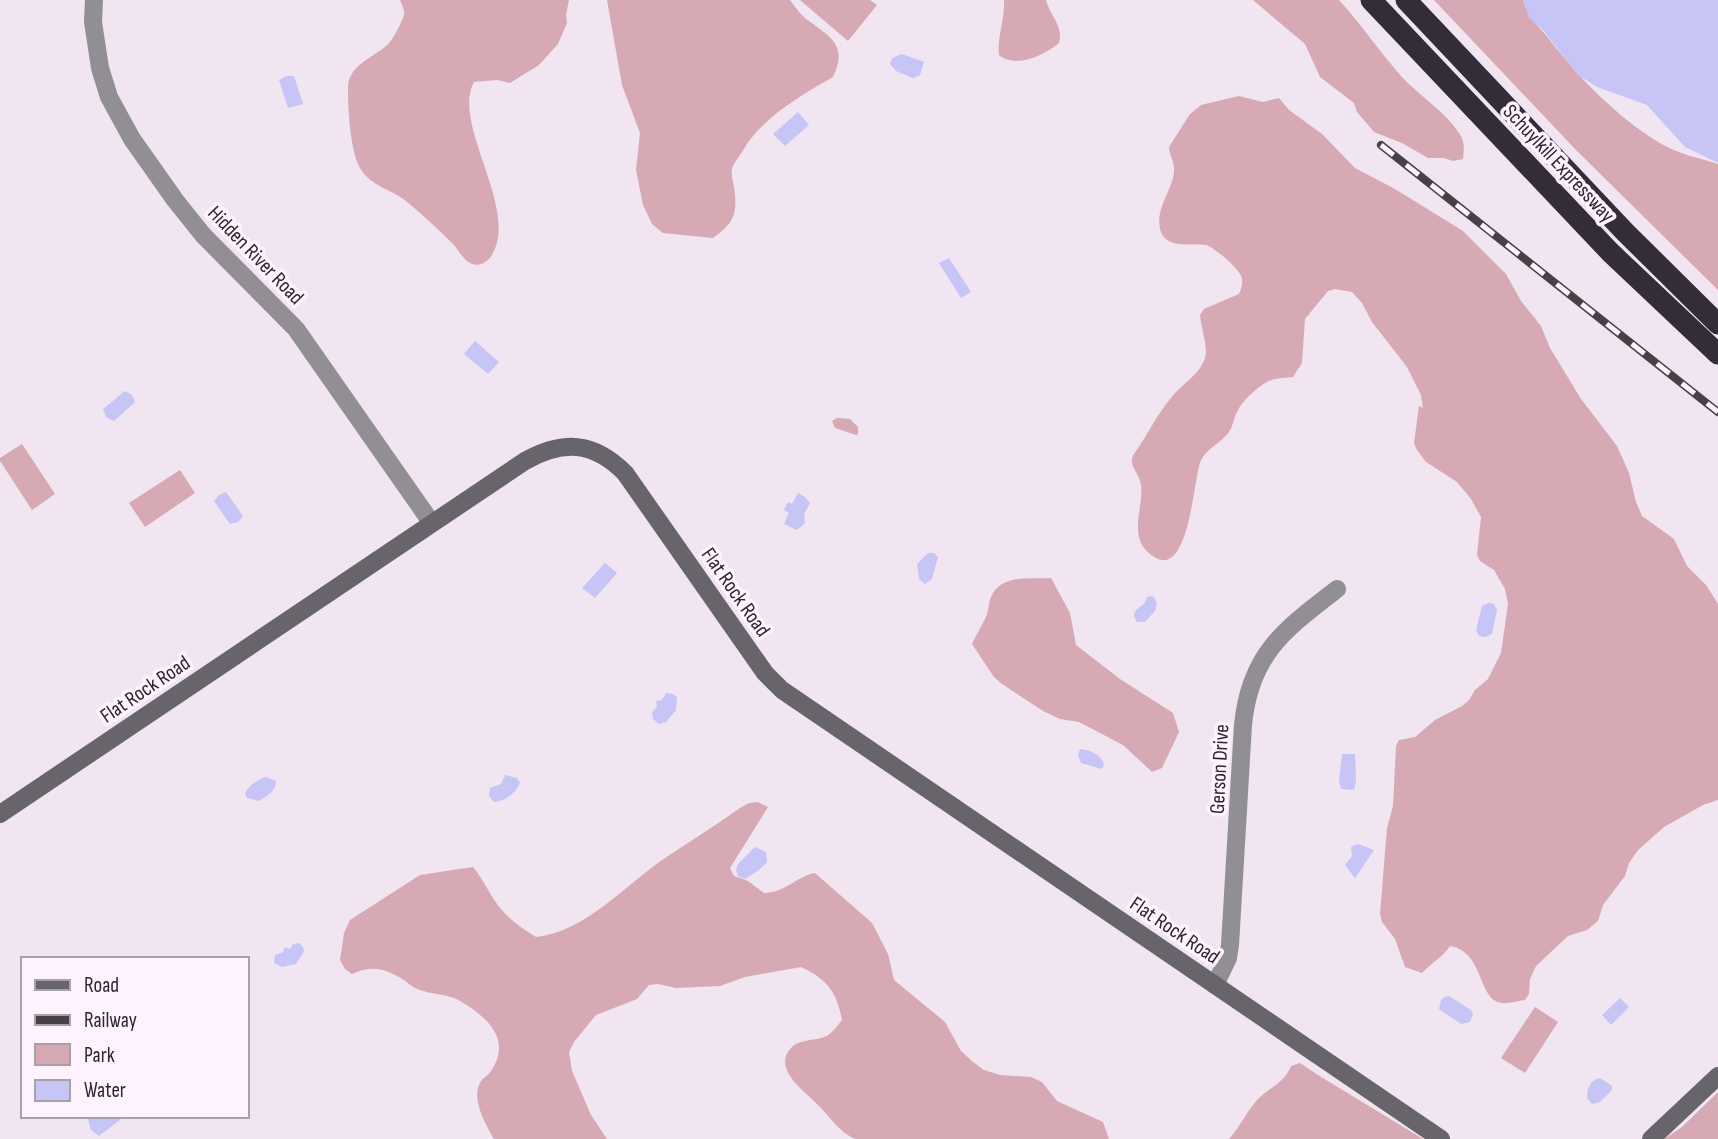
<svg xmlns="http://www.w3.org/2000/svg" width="1718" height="1139" viewBox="0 0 1718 1139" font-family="'Sofia Sans Condensed',sans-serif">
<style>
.green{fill:#d6a9b4}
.water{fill:#c7c4f6}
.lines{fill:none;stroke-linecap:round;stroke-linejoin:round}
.street{stroke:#918e94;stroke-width:18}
.secondary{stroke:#67646c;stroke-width:18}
.highway{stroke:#322d38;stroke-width:21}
.rail-casing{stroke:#464146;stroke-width:8}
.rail{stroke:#fdf2fe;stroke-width:5;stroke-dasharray:16;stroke-linecap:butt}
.labels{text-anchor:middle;stroke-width:7;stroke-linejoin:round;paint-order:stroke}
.street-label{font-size:21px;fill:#2b272b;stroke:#fdf2fe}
</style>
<rect width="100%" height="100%" fill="#f0e5f0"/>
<g class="green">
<path d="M400 0H569L566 15 567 23 558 44 539 65 510 83 497 80 474 82C451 123 518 206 493 253 489 261 481 267 472 264 464 261 459 251 454 245 439 230 423 215 406 201 391 189 370 186 360 168 350 150 348 108 348 89 347 67 371 58 385 47 392 42 401 24 404 15 405 10 402 5 400 0Z"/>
<path d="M607 0H790C795 6 799 13 805 18 828 36 849 43 833 77 801 95 759 120 742 152 739 157 735 161 733 166 730 173 733 181 734 187 738 214 734 223 713 238L663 233 652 224 643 205 636 170 640 133 622 85Z"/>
<path d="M800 0H870L877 5 848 41Z"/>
<path d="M1004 0H1046C1050 16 1064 26 1059 43 1045 55 1016 69 999 55 997 36 1005 20 1004 0Z"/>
<path d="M1253 0H1339C1361 24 1379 51 1401 76 1419 96 1444 110 1459 133 1465 141 1464 150 1463 159L1453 161 1444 158H1428L1402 143 1374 132 1357 112 1354 103 1320 77 1305 44Z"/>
<path d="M1434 0H1523C1529 19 1537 24 1549 39 1580 79 1615 115 1658 142 1675 153 1699 158 1718 164V290L1576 150Z"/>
<path d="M1239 96 1263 102 1279 98 1289 110 1322 134 1355 168 1395 189 1463 231 1506 274 1521 301 1541 326 1550 348 1581 399 1617 446 1629 473 1636 502 1642 516 1674 539 1687 566 1706 585 1718 604V800L1703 805 1664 827 1638 850 1629 863 1625 876 1603 905 1598 921 1587 930 1568 936 1536 966 1530 979 1529 994 1525 1000C1518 1001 1509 1004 1502 1003 1477 1000 1485 952 1450 946 1442 958 1431 963 1422 973L1405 967 1395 939 1382 922 1380 914 1387 828 1393 806 1396 746 1399 740 1415 737 1435 720 1462 706 1469 700 1475 690 1488 679 1501 653 1508 604 1505 589 1494 570 1480 561 1477 555 1481 517 1471 499 1457 482 1426 462 1417 450 1414 443 1419 406 1423 408 1421 395 1407 367 1372 322 1362 303 1352 292 1335 289 1328 291 1305 319 1302 363 1293 377C1285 378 1273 378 1267 382 1256 388 1242 401 1237 412 1234 418 1233 426 1229 432 1220 444 1205 449 1200 463 1194 478 1189 576 1156 558 1125 541 1144 510 1141 485 1139 470 1125 465 1136 451 1148 434 1157 414 1171 398 1181 384 1205 372 1206 352 1206 341 1201 327 1200 315L1204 309 1239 294C1241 289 1243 284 1242 278 1240 269 1215 248 1206 245 1193 243 1167 249 1161 232 1153 208 1175 189 1174 168 1174 161 1169 154 1169 147L1190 114 1201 105Z"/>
<path d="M837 418 850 419 858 427V434L856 435 835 428 832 421Z"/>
<path d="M22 444 55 494 32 510 0 461V458Z"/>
<path d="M180 470 195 493 145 527 129 503Z"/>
<path d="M1051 578 1070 613 1076 645 1120 679 1173 713 1179 732 1162 768 1152 772 1123 745 1079 722 1060 719 1043 711 1002 684 994 677 972 644C976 635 981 627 985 619 989 612 988 604 991 597 1001 574 1030 579 1051 578Z"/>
<path d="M758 802 768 807 730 868 734 876 748 881 764 893C787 892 795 877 815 873L872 923 888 954 894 980 945 1022 961 1051 973 1062 984 1070 1000 1075 1031 1077 1042 1082 1057 1101 1103 1122 1109 1139H855C838 1131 831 1118 819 1106 807 1093 771 1069 791 1048 799 1039 816 1041 827 1036 833 1032 837 1026 842 1020 837 992 827 979 801 967L745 977 720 986 676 988 658 984 649 985 637 999 596 1015 574 1042 569 1052 572 1071 591 1115 607 1139H494C486 1125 471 1099 480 1083 482 1078 488 1076 491 1071 512 1040 488 1018 462 1002 448 993 430 995 415 988 410 986 407 981 402 979 385 968 371 965 352 974L345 969 340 960 344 933 350 920 420 875 473 867C484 880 490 896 501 909 511 921 523 929 536 937 586 932 627 883 668 856 692 840 716 825 740 808L749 803Z"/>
<path d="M1535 1007 1558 1022 1525 1073 1501 1058Z"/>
<path d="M1300 1063 1318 1075 1423 1139H1229C1241 1126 1247 1110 1259 1098 1272 1086 1284 1083 1291 1066Z"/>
<path d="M1718 1092V1139H1664L1682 1127Z"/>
</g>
<g class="water">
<path d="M1523 0H1718V163L1685 147 1647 105 1597 87 1578 75 1542 29 1529 18Z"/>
<path d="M902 54 924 62 920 75 913 78 896 71 890 64 892 58Z"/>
<path d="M286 76H294L303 104 288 108 279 80Z"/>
<path d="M798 112 809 125 785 146 773 134Z"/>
<path d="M949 258 971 292 961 298 939 263Z"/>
<path d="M475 341 499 362 488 374 464 354Z"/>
<path d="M125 391 132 395 135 402 114 421 106 417 103 409Z"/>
<path d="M226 492 243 516 238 522 230 524 214 501 219 495Z"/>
<path d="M798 493 805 497 810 503 804 514 805 523 797 530 784 524 789 513 784 510 788 502 792 504Z"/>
<path d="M928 553H934L938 557 932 579 925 584 919 579 917 564Z"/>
<path d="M605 563 617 573 595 598 582 588Z"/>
<path d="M1153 596 1157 603 1155 611 1145 622H1137L1134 616 1135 611 1144 604 1147 597Z"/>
<path d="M1488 603 1494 604 1497 610 1492 634 1485 637 1479 636 1476 630 1482 606Z"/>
<path d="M666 693 673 694 677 697 676 710 666 722 659 724 653 719 652 712 657 707 656 701 662 700Z"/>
<path d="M1080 749C1090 750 1100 754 1104 764L1102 769 1081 763 1078 755Z"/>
<path d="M1342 754H1355L1356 781 1354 790 1341 789 1339 781Z"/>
<path d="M505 775 517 778 520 783C515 794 505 801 494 802L489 796 490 788 501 784Z"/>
<path d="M266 777 276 781C276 791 267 796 259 801L247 798 245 794C246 788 259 778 266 777Z"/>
<path d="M1358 844 1374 850 1355 878 1345 865 1352 856 1351 847Z"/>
<path d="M755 847 766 852 767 862C760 870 754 874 744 879L738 876 736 870 738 864Z"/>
<path d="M299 943 303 947 304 951 296 964 282 967 274 963 275 955 283 952 285 947 290 949 293 944Z"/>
<path d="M1446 996H1449L1471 1010 1473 1014 1470 1022 1461 1024 1439 1009 1441 1000Z"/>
<path d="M1620 998 1629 1007 1611 1025 1602 1015Z"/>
<path d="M1600 1078 1612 1086V1090L1600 1102 1592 1104 1587 1098C1587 1089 1590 1080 1600 1078Z"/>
<path d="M87 1116H120L121 1119 99 1136 91 1130Z"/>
</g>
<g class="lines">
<g class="street">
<path d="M94 0 93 22 100 68 109 97 132 139 175 200 203 235 296 329 431 522"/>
<path d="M1215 985 1228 958 1230 945 1243 725C1250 654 1284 630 1337 589"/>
</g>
<g class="secondary">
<path d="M0 814 525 461C563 440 593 441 625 473L765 673 782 690 1441 1139"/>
<path d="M1651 1139 1718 1076"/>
</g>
<g class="highway">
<path d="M1371 0 1610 252 1718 354"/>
<path d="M1406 0 1625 232 1718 324"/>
</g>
<defs>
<path id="rail" d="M1381 145 1718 412"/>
</defs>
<use href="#rail" class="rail-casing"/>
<use href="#rail" class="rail"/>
</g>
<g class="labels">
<g class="street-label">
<text transform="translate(1559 163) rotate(47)" y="7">Schuylkill Expressway</text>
<text transform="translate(256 255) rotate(46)" y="7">Hidden River Road</text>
<text transform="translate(736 592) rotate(55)" y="7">Flat Rock Road</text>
<text transform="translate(145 689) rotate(-34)" y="7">Flat Rock Road</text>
<text transform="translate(1219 769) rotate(-87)" y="7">Gerson Drive</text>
<text transform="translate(1175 930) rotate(34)" y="7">Flat Rock Road</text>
</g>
</g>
<rect x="21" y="957" width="228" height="161" fill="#fdf2fe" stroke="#a9a1aa" stroke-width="2"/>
<rect x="35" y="980" width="35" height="10" fill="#67646c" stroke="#a9a1aa" stroke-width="2"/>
<text x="84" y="992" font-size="21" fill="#2b272b">Road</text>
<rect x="35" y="1015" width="35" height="10" fill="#464146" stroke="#a9a1aa" stroke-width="2"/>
<text x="84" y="1027" font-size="21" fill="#2b272b">Railway</text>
<rect x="35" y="1044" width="35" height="21" fill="#d6a9b4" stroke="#a9a1aa" stroke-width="2"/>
<text x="84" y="1062" font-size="21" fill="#2b272b">Park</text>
<rect x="35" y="1080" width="35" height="21" fill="#c7c4f6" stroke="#a9a1aa" stroke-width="2"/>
<text x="84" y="1097" font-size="21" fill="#2b272b">Water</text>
</svg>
